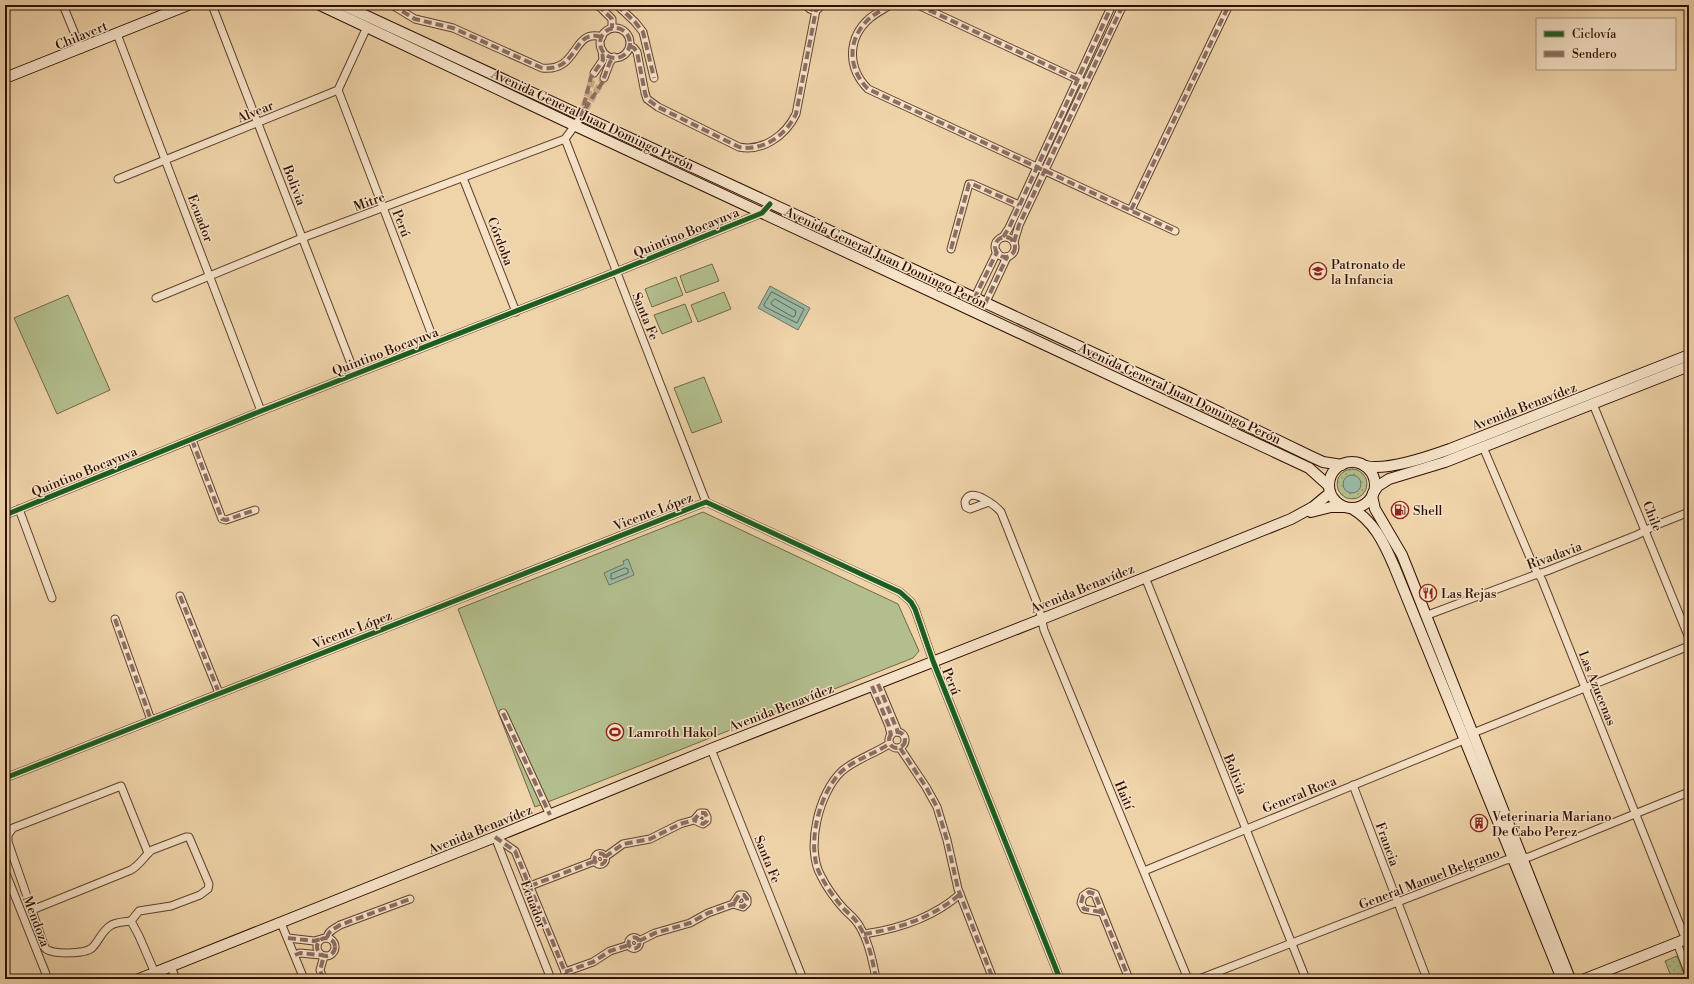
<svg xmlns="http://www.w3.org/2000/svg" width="1694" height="984" viewBox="0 0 1694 984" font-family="'Libre Bodoni',serif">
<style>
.grass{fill:url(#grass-dots);stroke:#716748}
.green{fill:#b3be8d;stroke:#716748}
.water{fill:#9ab9a4;stroke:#6f7563}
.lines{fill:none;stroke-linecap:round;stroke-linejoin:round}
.shore{stroke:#646453;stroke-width:1}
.street-tunnel{stroke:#c9ac88;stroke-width:7;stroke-dasharray:7 3.5;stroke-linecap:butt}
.street-casing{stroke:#5f412c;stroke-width:9}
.secondary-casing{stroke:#2f1002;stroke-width:12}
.street{stroke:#f5e2c7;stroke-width:7}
.secondary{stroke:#f5e2c7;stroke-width:10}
.quiet{stroke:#8d6e63;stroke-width:4;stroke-dasharray:8 4;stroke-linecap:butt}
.cycleway-casing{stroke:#f5e2c7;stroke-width:8}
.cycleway{stroke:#1b5e20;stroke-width:5}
.labels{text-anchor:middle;stroke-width:3;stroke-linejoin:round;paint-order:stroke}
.street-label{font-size:13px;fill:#2f1002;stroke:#f5e2c7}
.poi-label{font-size:13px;fill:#2f1002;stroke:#f5e2c7;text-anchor:start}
</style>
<defs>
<pattern id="grass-dots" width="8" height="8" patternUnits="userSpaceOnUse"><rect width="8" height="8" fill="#b3be8d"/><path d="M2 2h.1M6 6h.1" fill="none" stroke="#9aa278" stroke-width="1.8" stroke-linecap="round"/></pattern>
</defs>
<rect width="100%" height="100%" fill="#efd3a9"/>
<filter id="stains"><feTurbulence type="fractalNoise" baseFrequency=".005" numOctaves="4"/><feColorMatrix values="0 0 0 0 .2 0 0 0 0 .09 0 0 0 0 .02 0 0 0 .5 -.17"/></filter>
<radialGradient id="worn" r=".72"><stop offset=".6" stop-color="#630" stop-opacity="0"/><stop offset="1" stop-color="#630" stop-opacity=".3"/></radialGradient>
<g class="grass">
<circle cx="1352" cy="484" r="15"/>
<path d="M1677 956 1686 979H1672L1665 961Z"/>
</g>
<g class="green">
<path d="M712 264 719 281 686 293 680 276Z"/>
<path d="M676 277 683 295 652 307 645 289Z"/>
<path d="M724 292 731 309 698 322 691 305Z"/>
<path d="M68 295 110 390 57 414 14 318Z"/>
<path d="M685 304 692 322 662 334 654 315Z"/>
<path d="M704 377 722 422 692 433 674 388Z"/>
<path d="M703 512 898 604 919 651 913 658 535 807 458 609Z"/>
</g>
<g class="water">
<path d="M770 286 810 308 798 330 758 308Z"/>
<circle cx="1352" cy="484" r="9"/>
<path d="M628 559 634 575 609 585 604 573 624 564 623 561Z"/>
</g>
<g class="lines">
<g class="shore">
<path d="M772 292 804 309 797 323 765 307 764 305Z"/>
<path d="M775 299 796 311 795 316 793 317 772 305 771 303Z"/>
<path d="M625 568 628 569V573L613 579H611V574Z"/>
</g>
<g class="street-tunnel">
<path d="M585 110 604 78"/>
<path d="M581 117 594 73"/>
</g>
<defs>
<g id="street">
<path d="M63 5 81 49"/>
<path d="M212 5 355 374"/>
<path d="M392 5 415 19 453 28 542 68C580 72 571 28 602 37"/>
<path d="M598 5 612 19V28"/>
<path d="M617 5 635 22 643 32 654 78"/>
<path d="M807 5C809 10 813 11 818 9L821 5"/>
<path d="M890 5C884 9 876 13 870 18 847 38 847 68 868 89L1175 231"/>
<path d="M918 5 1081 81"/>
<circle cx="615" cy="43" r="15"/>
<path d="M117 34 261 411"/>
<path d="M630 46 634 48 637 52 645 93 647 99 658 107 739 147C763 152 786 135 796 114L816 10"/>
<path d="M594 73 603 60 602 50"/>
<path d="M604 78 610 62 614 57"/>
<path d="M338 90 435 343"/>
<path d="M565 139 706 502"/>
<path d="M463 178 516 312"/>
<path d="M118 179 338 90 367 27"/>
<path d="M1131 210 1229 5"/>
<circle cx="1005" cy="247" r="10"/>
<path d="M1003 237 1009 228 1112 5"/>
<path d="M1014 242 1019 225 1123 5"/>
<path d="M951 249 969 184H972L1019 205"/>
<path d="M156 298 302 238 565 139 581 117"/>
<path d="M974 299 997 252"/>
<path d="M985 304 1007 257"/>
<path d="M1593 404 1689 638"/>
<path d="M192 440 222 519 226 520 255 510"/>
<path d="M1483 447 1534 567 1542 580 1686 940"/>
<path d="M706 502 900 592 911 602 915 609 933 661 1060 979"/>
<path d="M989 502 970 509 966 507C965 503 964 501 967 498 974 489 996 506 1001 512L1039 608 1044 630 1188 979"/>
<path d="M19 509 52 598"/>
<path d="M5 515 261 411 616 272 762 213 770 204"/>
<path d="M1145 577 1306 979"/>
<path d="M180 596 219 693"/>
<path d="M1425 616 1532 576 1547 571 1637 535 1654 526 1689 512"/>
<path d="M115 619 151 720"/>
<path d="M878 684 898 732"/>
<path d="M872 686 889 726 891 735"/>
<path d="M503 713 550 815"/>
<circle cx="897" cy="740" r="8"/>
<path d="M1473 733 1689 646"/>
<path d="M900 748 926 787 937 807 947 840 958 889 993 979"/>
<path d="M711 749 803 979"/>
<path d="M5 778 706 502"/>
<path d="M1353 785 1427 979"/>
<path d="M495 837 515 851 568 979"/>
<path d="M495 837 551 979"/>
<circle cx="600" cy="859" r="5.5"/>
<path d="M605 857 623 844 650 839 680 824 694 820 700 813H705L707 817V821L703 824 694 820"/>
<path d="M5 871 48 979"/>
<path d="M1144 871 1464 740"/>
<path d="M530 886 595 861"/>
<path d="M32 910 131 870C141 864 144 856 152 850L186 837H189L209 884 208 889 200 895 171 906 139 911 131 921"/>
<path d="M1101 912 1084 909 1081 903 1083 896 1089 892 1095 894 1129 979"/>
<path d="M131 921C124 922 115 922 110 926 102 931 99 941 92 948 85 954 51 955 45 948L8 842V835L13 828 121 786 148 853"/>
<path d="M131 921 139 936 155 973"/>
<path d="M281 923 304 979"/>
<path d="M864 934C898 929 934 917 960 894"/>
<circle cx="634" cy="943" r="5.5"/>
<path d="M288 938 314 941 321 939"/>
<path d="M327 938C328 931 334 929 340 925L410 899"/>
<circle cx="326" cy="947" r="9"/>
<path d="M639 941 655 933 690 923 708 913 733 904 743 907 747 903V899L744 895H739L733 904"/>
<path d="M1677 943 1689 974"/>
<path d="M295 955 300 953 321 955"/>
<path d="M171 967 176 979"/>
<path d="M565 972 593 962 610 951 629 945"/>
<path d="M323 979 320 970 324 956"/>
<path d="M876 979C873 962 869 942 860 927 856 919 850 915 844 909 835 899 827 888 821 876 805 848 819 792 842 771 856 759 874 754 889 744"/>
<path d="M1199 979 1506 860 1529 857 1689 792"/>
</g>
<g id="secondary">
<path d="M320 5 565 121 1309 468 1329 486"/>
<path d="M343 5 1182 394 1310 456 1323 462 1342 465"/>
<path d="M5 78 188 5"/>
<circle cx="1352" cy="485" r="23"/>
<path d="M1365 466C1387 471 1428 457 1450 449L1689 355"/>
<path d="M1373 493 1378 486 1389 479 1445 462 1689 366"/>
<path d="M1372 496 1375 509 1402 555 1410 575 1570 979"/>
<path d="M1351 508C1374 521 1384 543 1394 566L1562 979"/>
<path d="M1311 512 1331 507H1344"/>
<path d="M139 979 495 837 711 749 1042 619 1291 519 1313 507 1330 493"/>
<path d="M1585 979 1689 938"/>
</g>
</defs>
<use href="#street" class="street-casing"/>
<use href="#secondary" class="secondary-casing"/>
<use href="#street" class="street"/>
<use href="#secondary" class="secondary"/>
<g class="quiet">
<path d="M392 5 415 19 453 28 542 68C580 72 571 28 602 37"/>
<path d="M598 5 612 19V28"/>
<path d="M617 5 635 22 643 32 654 78"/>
<path d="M807 5C809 10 813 11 818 9L821 5"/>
<path d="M890 5C884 9 876 13 870 18 847 38 847 68 868 89L1175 231"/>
<path d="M918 5 1081 81"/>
<circle cx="615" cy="43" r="15"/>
<path d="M630 46 634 48 637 52 645 93 647 99 658 107 739 147C763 152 786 135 796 114L816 10"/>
<path d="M585 109 602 83 610 62 614 57"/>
<path d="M581 117 591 77 603 60 602 50"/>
<path d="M1131 210 1229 5"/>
<circle cx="1005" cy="247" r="10"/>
<path d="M1003 237 1009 228 1112 5"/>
<path d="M1014 242 1019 225 1123 5"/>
<path d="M951 249 969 184H972L1019 205"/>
<path d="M974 299 997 252"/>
<path d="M985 304 1007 257"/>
<path d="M192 440 222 519 226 520 255 510"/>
<path d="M180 596 219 693"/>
<path d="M115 619 151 720"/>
<path d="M878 684 898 732"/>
<path d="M872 686 889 726 891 735"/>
<path d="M503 713 550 815"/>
<circle cx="897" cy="740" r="8"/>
<path d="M900 748 926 787 937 807 947 840 958 889 993 979"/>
<path d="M495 837 515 851 568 979"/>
<circle cx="600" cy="859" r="5.5"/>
<path d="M605 857 623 844 650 839 680 824 694 820 700 813H705L707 817V821L703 824 694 820"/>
<path d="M530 886 595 861"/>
<path d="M1101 912 1084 909 1081 903 1083 896 1089 892 1095 894 1129 979"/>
<path d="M864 934C898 929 934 917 960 894"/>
<circle cx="634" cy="943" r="5.5"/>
<path d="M288 938 314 941 321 939"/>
<path d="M327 938C328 931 334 929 340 925L410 899"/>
<circle cx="326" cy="947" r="9"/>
<path d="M639 941 655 933 690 923 708 913 733 904 743 907 747 903V899L744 895H739L733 904"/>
<path d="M295 955 300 953 321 955"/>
<path d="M565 972 593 962 610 951 629 945"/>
<path d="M323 979 320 970 324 956"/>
<path d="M876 979C873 962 869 942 860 927 856 919 850 915 844 909 835 899 827 888 821 876 805 848 819 792 842 771 856 759 874 754 889 744"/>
</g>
<defs>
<g id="cycleway">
<path d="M5 515 261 411 616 272 762 213 770 204"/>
<path d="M5 778 706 502 900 592 911 602 915 609 933 661 1060 979"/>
</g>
</defs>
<use href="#cycleway" class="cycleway-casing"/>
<use href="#cycleway" class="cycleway"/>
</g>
<defs>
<symbol id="school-ring" viewBox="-11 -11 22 22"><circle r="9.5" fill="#f5e2c7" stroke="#8f2418" stroke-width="1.5"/><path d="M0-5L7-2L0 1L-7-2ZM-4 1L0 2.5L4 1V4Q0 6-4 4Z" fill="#8f2418"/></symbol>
<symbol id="fuel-ring" viewBox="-11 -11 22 22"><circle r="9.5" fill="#f5e2c7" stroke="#8f2418" stroke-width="1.5"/><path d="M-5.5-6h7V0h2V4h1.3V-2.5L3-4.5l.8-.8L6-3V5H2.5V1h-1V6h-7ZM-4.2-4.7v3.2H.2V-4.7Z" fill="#8f2418"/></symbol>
<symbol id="restaurant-ring" viewBox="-11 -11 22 22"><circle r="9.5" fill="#f5e2c7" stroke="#8f2418" stroke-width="1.5"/><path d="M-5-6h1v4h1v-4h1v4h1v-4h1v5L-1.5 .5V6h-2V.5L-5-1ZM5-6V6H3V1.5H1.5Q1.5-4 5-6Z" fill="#8f2418"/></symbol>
<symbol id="stadium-ring" viewBox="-11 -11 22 22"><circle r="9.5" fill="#f5e2c7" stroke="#8f2418" stroke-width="1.5"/><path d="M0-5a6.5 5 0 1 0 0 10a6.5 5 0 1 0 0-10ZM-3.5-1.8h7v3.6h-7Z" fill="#8f2418"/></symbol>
<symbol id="building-ring" viewBox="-11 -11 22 22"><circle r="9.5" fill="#f5e2c7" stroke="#8f2418" stroke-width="1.5"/><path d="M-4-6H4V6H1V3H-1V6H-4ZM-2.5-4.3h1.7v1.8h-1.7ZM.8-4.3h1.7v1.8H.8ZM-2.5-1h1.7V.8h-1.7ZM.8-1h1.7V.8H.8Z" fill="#8f2418"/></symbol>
</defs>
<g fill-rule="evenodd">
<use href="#school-ring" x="1308" y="261" width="20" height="20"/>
<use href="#fuel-ring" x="1390" y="500" width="20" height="20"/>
<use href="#restaurant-ring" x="1418" y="583" width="20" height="20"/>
<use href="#stadium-ring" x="605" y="722" width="20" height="20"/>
<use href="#building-ring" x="1469" y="813" width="20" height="20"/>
</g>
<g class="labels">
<g class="street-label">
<text transform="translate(81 35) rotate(-22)" y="5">Chilavert</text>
<text transform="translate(255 111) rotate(-22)" y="5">Alvear</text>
<text transform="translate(593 119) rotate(25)" y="5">Avenida General Juan Domingo Perón</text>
<text transform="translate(295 185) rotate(69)" y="5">Bolivia</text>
<text transform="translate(369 201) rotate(-20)" y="5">Mitre</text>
<text transform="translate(201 218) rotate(69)" y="5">Ecuador</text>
<text transform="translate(402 223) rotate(69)" y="5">Perú</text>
<text transform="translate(686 232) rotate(-22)" y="5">Quintino Bocayuva</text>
<text transform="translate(501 241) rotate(69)" y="5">Córdoba</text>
<text transform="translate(886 257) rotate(25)" y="5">Avenida General Juan Domingo Perón</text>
<text transform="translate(646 316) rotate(68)" y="5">Santa Fe</text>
<text transform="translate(385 351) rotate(-21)" y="5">Quintino Bocayuva</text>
<text transform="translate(1180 393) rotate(25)" y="5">Avenida General Juan Domingo Perón</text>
<text transform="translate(1524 406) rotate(-21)" y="5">Avenida Benavídez</text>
<text transform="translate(84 471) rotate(-22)" y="5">Quintino Bocayuva</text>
<text transform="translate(653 511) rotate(-21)" y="5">Vicente López</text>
<text transform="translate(1653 516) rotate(68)" y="5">Chile</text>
<text transform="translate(1554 555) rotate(-20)" y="5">Rivadavia</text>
<text transform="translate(1082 588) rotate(-22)" y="5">Avenida Benavídez</text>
<text transform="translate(352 629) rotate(-21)" y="5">Vicente López</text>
<text transform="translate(952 681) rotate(68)" y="5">Perú</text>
<text transform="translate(1598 688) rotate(68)" y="5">Las Azucenas</text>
<text transform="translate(781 707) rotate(-21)" y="5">Avenida Benavídez</text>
<text transform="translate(1236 774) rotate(68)" y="5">Bolivia</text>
<text transform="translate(1299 794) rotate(-22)" y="5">General Roca</text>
<text transform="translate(1125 795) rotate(67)" y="5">Haití</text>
<text transform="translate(480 829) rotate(-22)" y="5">Avenida Benavídez</text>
<text transform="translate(1388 844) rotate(70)" y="5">Francia</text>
<text transform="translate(768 859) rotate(68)" y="5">Santa Fe</text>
<text transform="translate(1429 878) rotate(-21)" y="5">General Manuel Belgrano</text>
<text transform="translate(534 904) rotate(69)" y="5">Ecuador</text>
<text transform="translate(37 921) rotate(69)" y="5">Mendoza</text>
</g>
<g class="poi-label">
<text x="1331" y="269">Patronato de<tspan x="1331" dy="15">la Infancia</tspan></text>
<text x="1413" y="515">Shell</text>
<text x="1441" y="598">Las Rejas</text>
<text x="628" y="737">Lamroth Hakol</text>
<text x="1492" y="821">Veterinaria Mariano<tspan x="1492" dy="15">De Cabo Perez</tspan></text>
</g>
</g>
<rect width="1694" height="984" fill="none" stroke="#efd3a9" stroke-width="20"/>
<rect x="6" y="6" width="1682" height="972" fill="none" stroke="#2f1002" stroke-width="2"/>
<rect x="10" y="10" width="1674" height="964" fill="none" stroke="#2f1002"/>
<rect x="1536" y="18" width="140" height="52" fill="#f5e2c7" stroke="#a68e78"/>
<rect x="1544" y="31" width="20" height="6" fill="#1b5e20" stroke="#a68e78"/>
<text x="1572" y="38" font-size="12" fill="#2f1002">Ciclovía</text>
<rect x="1544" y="51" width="20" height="6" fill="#8d6e63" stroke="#a68e78"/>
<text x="1572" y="58" font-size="12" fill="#2f1002">Sendero</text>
<rect width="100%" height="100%" filter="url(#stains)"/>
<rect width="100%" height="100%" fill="url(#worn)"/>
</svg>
